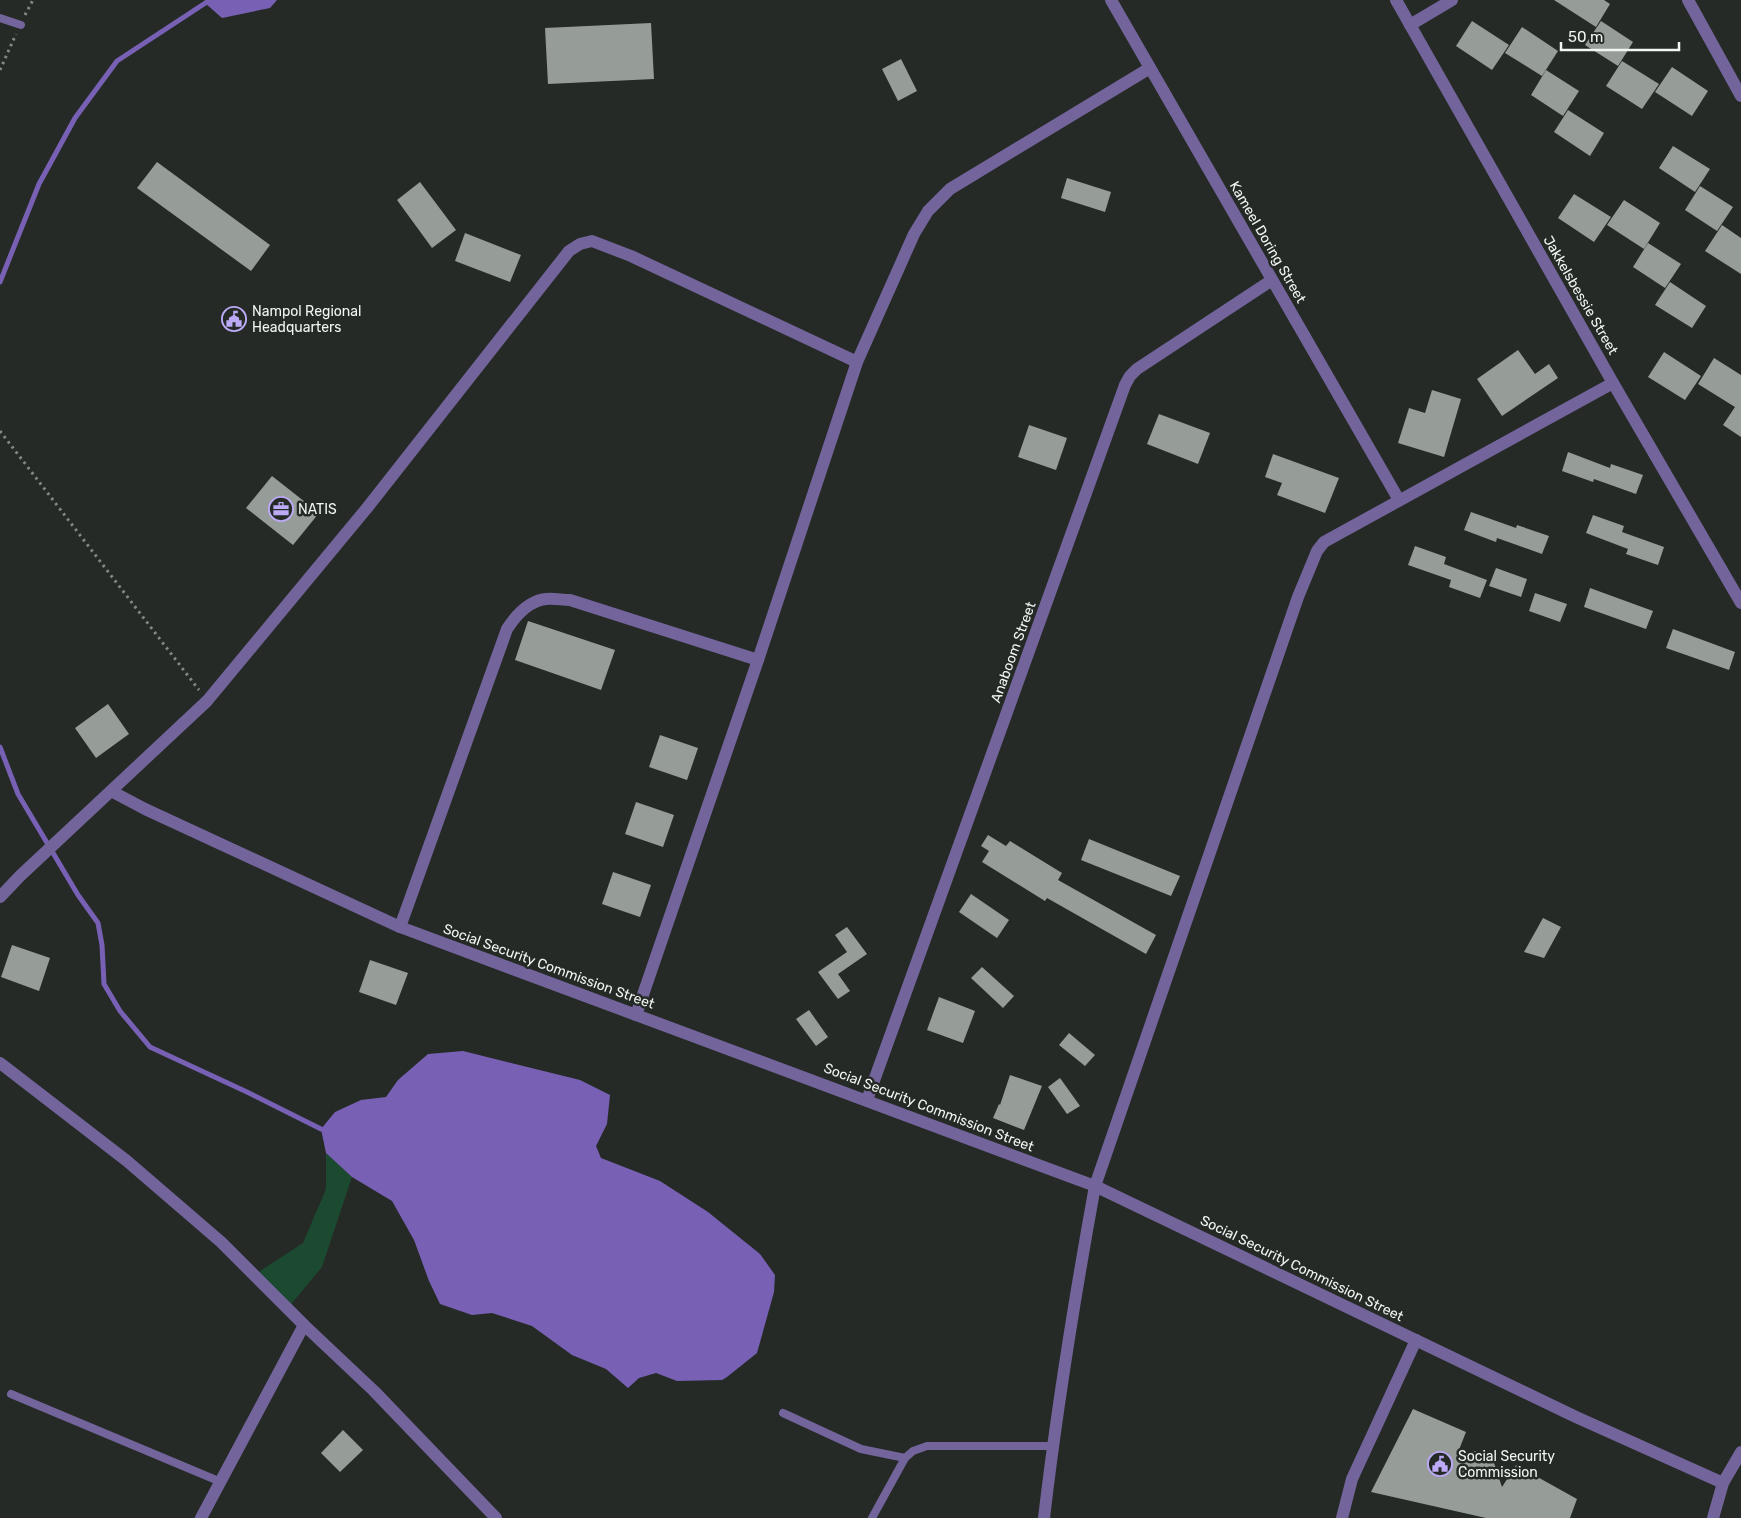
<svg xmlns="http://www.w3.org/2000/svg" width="1741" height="1518" viewBox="0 0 1741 1518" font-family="Rubik,sans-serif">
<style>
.green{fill:#1b4a30}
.water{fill:#7861b5}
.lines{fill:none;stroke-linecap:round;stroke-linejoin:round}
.stream{stroke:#7861b5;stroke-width:5}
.building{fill:#969d98}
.path{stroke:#848885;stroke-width:3;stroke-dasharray:2.5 4;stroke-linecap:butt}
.lane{stroke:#73659c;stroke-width:8}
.street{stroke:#73659c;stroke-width:12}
.labels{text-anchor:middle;stroke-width:5;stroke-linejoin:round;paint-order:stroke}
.street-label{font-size:14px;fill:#f2f6f3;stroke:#252a26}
.poi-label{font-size:14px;fill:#f2f6f3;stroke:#252a26;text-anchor:start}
</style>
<rect width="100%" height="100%" fill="#252a26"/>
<path class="green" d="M326 1153 352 1177 322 1267 287 1309 254 1275 303 1243 326 1189Z"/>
<g class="water">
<path d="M206 0H277L270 8 222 18 205 3Z"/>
<path d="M463 1051 580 1080 610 1095 607 1124 596 1146 601 1158 660 1181 708 1212 760 1254 775 1275 774 1292 757 1353 727 1377 722 1380 677 1381 656 1373 639 1378 628 1388 606 1369 572 1355 532 1326 492 1313 472 1315 440 1304 429 1281 414 1240 392 1201 352 1177 326 1153 321 1129 335 1112 361 1100 386 1097 398 1080 428 1054Z"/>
</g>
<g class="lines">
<g class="stream">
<path d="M0 282 39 184 75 118 117 61 210 0"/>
<path d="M0 747 18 794 78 895 98 923 102 945 104 984 120 1011 150 1047 247 1092 321 1129"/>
</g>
</g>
<g class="building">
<path d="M1554 0H1604L1610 4 1596 27Z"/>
<path d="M1472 21 1509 45 1492 70 1456 46Z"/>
<path d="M1601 21 1633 42 1618 66 1585 45Z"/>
<path d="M651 23 654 79 548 84 545 28Z"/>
<path d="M1522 27 1558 51 1542 76 1505 53Z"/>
<path d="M901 59 917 91 898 101 882 69Z"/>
<path d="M1622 61 1659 84 1642 109 1606 86Z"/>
<path d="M1672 67 1708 91 1692 116 1655 92Z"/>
<path d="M1546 70 1579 91 1563 116 1531 95Z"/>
<path d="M1568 110 1604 133 1590 156 1554 132Z"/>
<path d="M1673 146 1710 169 1695 192 1659 168Z"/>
<path d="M157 162 270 245 251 271 137 188Z"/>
<path d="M1067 178 1111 192 1105 212 1061 198Z"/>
<path d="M420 182 456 230 432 248 397 200Z"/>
<path d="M1700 186 1733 207 1717 231 1685 210Z"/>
<path d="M1574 194 1611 217 1594 242 1558 218Z"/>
<path d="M1624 200 1660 223 1644 249 1607 225Z"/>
<path d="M1722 225 1741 238V274L1705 251Z"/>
<path d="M465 233 521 255 510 282 455 261Z"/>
<path d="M1648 243 1681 264 1665 288 1633 267Z"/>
<path d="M1670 282 1706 306 1692 328 1655 305Z"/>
<path d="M1518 350 1535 374 1549 364 1558 378 1502 416 1477 379Z"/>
<path d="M1664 352 1701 376 1685 400 1648 377Z"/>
<path d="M1714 358 1741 375V437L1723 425 1735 407 1698 384Z"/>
<path d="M1432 390 1461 399 1444 457 1398 443 1409 408 1425 413Z"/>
<path d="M1159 414 1210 433 1198 464 1147 444Z"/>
<path d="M1029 425 1067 438 1056 470 1018 457Z"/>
<path d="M1568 452 1610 468 1611 464 1643 475 1636 494 1594 479 1593 482 1562 471Z"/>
<path d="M1273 454 1339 478 1325 513 1277 495 1282 483 1265 477Z"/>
<path d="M272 476 319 513 293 545 246 508Z"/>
<path d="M1471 512 1516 528 1517 525 1549 536 1542 554 1497 538 1496 542 1464 530Z"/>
<path d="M1593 515 1624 526 1622 532 1664 547 1658 565 1626 554 1628 549 1586 533Z"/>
<path d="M1415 546 1446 557 1444 564 1487 580 1480 598 1449 587 1451 580 1408 565Z"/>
<path d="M1496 568 1527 579 1521 597 1489 586Z"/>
<path d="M1590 588 1653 611 1646 629 1584 607Z"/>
<path d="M1535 593 1567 604 1560 622 1529 611Z"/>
<path d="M528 621 615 650 601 690 515 660Z"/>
<path d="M1673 629 1735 652 1729 670 1666 648Z"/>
<path d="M108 704 129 734 96 758 75 728Z"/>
<path d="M660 735 698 748 687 780 649 767Z"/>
<path d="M636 802 674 815 663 847 625 834Z"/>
<path d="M988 835 1006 846 1010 841 1062 873 1058 880 1156 935 1146 954 1047 898 1045 901 982 862 989 851 981 846Z"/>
<path d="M1089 839 1180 876 1171 896 1081 860Z"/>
<path d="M613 872 651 885 640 917 602 904Z"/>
<path d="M971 894 1009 920 997 938 959 912Z"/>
<path d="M1543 918 1561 927 1544 958 1524 952Z"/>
<path d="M847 927 867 954 838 974 850 991 838 999 818 972 847 952 835 935Z"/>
<path d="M12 945 50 958 39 991 1 977Z"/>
<path d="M370 960 408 973 396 1005 359 992Z"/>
<path d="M982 967 1014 996 1003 1008 971 978Z"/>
<path d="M939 997 975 1011 963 1043 927 1030Z"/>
<path d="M809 1010 828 1037 816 1046 796 1019Z"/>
<path d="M1069 1033 1095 1055 1085 1066 1059 1045Z"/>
<path d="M1010 1075 1042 1086 1024 1130 993 1118 999 1104 1000 1105Z"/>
<path d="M1060 1078 1080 1106 1067 1114 1048 1087Z"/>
<path d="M1413 1409 1466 1432 1457 1455 1476 1451 1494 1463 1502 1487 1516 1465 1577 1499 1570 1518H1486L1371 1492Z"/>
<path d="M343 1430 363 1450 340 1472 321 1453Z"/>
</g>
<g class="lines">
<g class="path">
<path d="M25 15 33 0"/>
<path d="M0 70 16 34"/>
<path d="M0 431 199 690"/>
</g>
<g class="lane">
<path d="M0 18 21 25"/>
<path d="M11 1394 221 1482"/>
<path d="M783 1413 861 1449 905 1458"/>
<path d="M872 1518 905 1458 913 1451 927 1446H1053"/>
</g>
<g class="street">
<path d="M1111 0 1399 500"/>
<path d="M1396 0 1613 383 1741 603"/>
<path d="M1688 0 1741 96"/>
<path d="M1410 25 1452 0"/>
<path d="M111 791 145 809 400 927 1095 1186 1576 1417 1723 1483"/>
<path d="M0 897 20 876 207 701 367 508 569 251 580 244 592 241 631 256 857 362"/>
<path d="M400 927 507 629C516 615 528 601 546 599 554 598 562 600 570 600L758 660"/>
<path d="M636 1015 758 660 857 362 914 234 928 211 950 189 1150 68"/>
<path d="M0 1063 127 1161 221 1242 304 1325 374 1391 496 1518"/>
<path d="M867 1100 1125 385 1130 376 1137 369 1272 280"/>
<path d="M201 1518 304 1325"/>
<path d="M1044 1518C1057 1407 1075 1296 1095 1186L1298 597 1317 551 1324 542 1613 383"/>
<path d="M1342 1518 1352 1479 1416 1340"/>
<path d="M1713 1518 1723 1483 1741 1452"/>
</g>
</g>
<defs>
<symbol id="civic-ring" viewBox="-11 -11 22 22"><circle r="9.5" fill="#252a26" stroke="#bcaaf6" stroke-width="1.5"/><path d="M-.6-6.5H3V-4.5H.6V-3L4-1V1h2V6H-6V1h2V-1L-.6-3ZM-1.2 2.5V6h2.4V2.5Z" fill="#bcaaf6"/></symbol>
<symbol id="office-ring" viewBox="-11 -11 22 22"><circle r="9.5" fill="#252a26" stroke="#bcaaf6" stroke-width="1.5"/><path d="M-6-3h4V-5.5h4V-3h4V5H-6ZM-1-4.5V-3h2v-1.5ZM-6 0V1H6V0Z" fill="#bcaaf6"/></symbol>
</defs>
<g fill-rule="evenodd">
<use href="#civic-ring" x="220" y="305" width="28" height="28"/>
<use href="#office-ring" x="267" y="495" width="28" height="28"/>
<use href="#civic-ring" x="1426" y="1450" width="28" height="28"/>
</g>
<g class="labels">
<g class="street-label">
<text transform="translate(1268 242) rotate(60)" y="5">Kameel Doring Street</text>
<text transform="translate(1581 295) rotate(60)" y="5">Jakkelsbessie Street</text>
<text transform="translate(1013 652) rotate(-70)" y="5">Anaboom Street</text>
<text transform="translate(549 966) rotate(20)" y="5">Social Security Commission Street</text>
<text transform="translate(929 1107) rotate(21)" y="5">Social Security Commission Street</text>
<text transform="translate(1302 1268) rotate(26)" y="5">Social Security Commission Street</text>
</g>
<g class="poi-label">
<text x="252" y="316">Nampol Regional<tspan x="252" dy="16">Headquarters</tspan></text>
<text x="298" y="514">NATIS</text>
<text x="1458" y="1461">Social Security<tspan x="1458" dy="16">Commission</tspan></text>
</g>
</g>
<path d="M1561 42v8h118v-8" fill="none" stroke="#f2f6f3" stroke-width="2.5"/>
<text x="1568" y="42" font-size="15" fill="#f2f6f3" stroke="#252a26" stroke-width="4" paint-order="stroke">50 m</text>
</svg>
